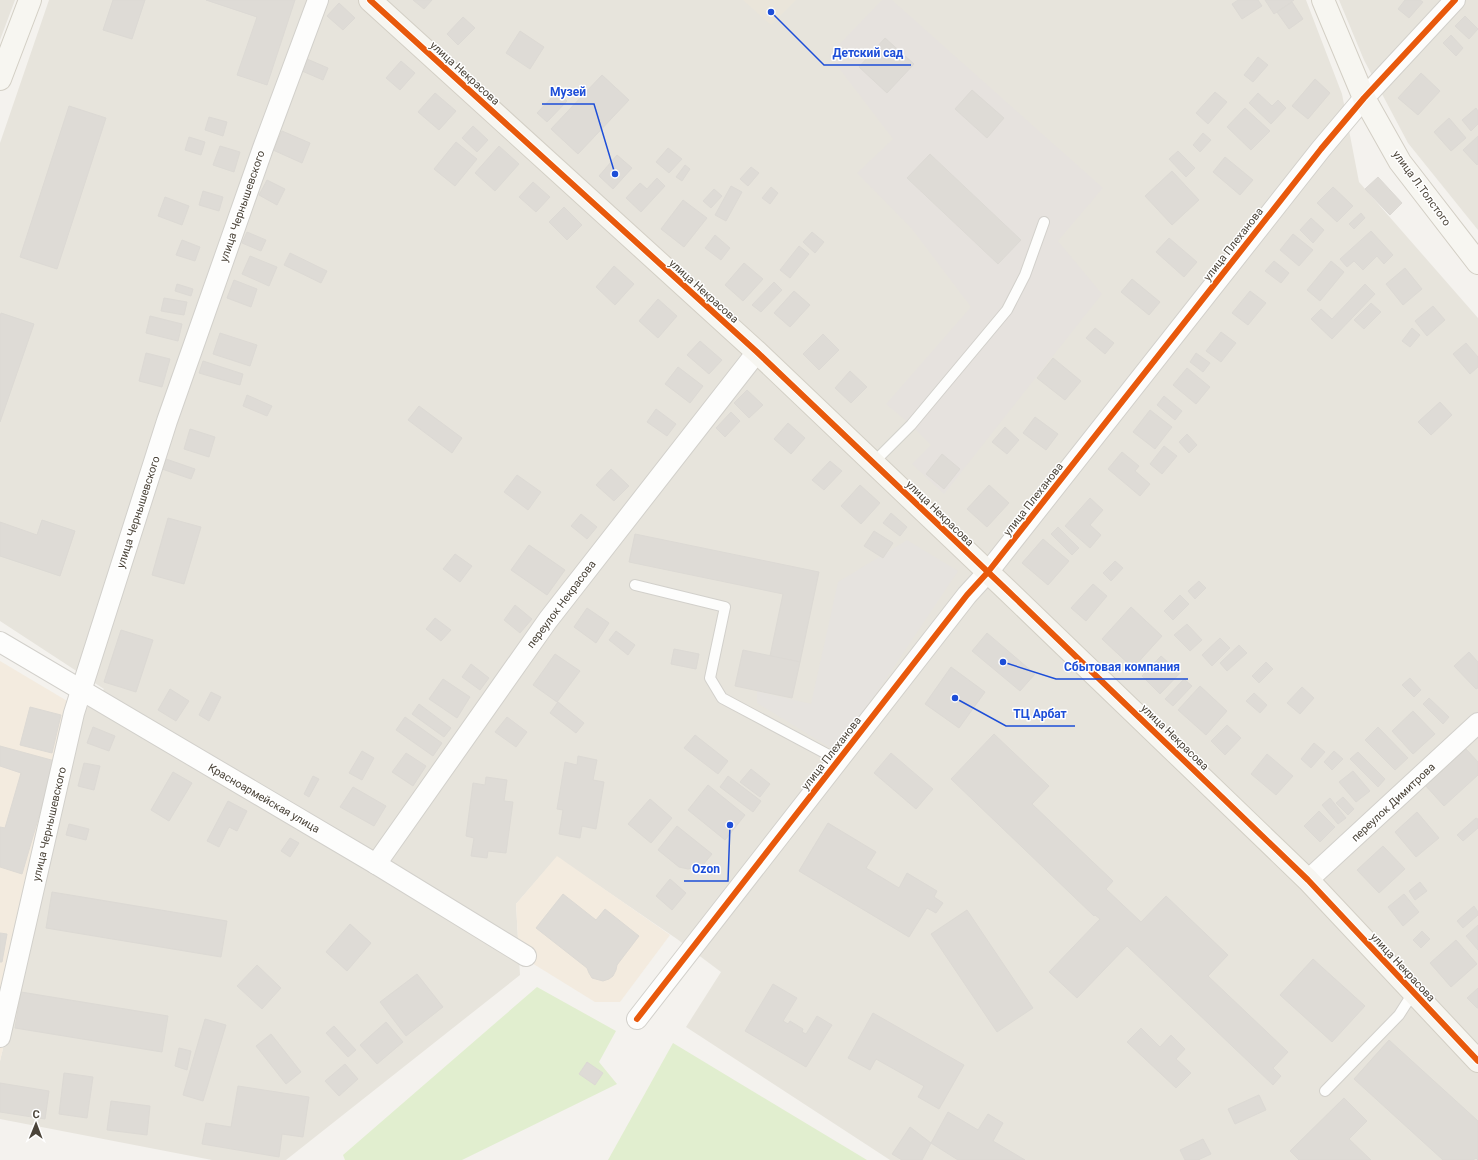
<svg xmlns="http://www.w3.org/2000/svg" width="1478" height="1160" viewBox="0 0 1478 1160" font-family="Roboto,sans-serif">
<style>
.residential{fill:#e7e4dc}
.commercial{fill:#f3ebdf}
.industrial{fill:#e6e2de}
.education{fill:#eae5da}
.green{fill:#e1eecf}
.parking{fill:#e6e3df}
.building{fill:#dedbd6;stroke:#dcd9d4}
.lines{fill:none;stroke-linecap:round;stroke-linejoin:round}
.lane-casing{stroke:#d2d0cb;stroke-width:12}
.street-casing{stroke:#d2d0cb;stroke-width:22}
.secondary-casing{stroke:#d3cfc5;stroke-width:24}
.lane{stroke:#fdfdfc;stroke-width:10}
.street{stroke:#fdfdfc;stroke-width:20}
.secondary{stroke:#f7f6f1;stroke-width:22}
.cycleway-casing{stroke:#fff;stroke-width:8}
.cycleway{stroke:#e8590c;stroke-width:6}
.labels{text-anchor:middle;stroke-width:3;stroke-linejoin:round;paint-order:stroke}
.street-label{font-size:11px;fill:#4b4439;stroke:#fff}
.leader{fill:none;stroke:#1d4ed8;stroke-width:1.5}
.callout-dot{fill:#1d4ed8;stroke:#fff;stroke-width:1.5}
.callout-label{font-size:12px;text-anchor:middle;font-weight:bold;fill:#1d4ed8;stroke:#fff;stroke-width:3;stroke-linejoin:round;paint-order:stroke}
</style>
<rect width="100%" height="100%" fill="#f4f2ee"/>
<g class="residential">
<path d="M0 0H15L0 40Z"/>
<path d="M49 0H1306L1342 94 1359 182 1478 318V1160H890L686 1027 721 972 677 939 557 857 516 904 520 975 286 1160H212L0 1119V1061L41 885 84 711 104 689 0 621V143Z"/>
<path d="M1339 0H1478V230L1408 143 1364 60Z"/>
</g>
<g class="commercial">
<path d="M0 661 84 711 0 1061Z"/>
<path d="M557 856 670 935 620 1002H595L519 955 516 904Z"/>
</g>
<path class="industrial" d="M882 0H892L1103 188 1058 241 1102 294 944 494 912 464 931 445 911 425 886 404 971 307 912 229 857 173 893 139 829 55Z"/>
<path class="education" d="M743 0H796L771 25Z"/>
<g class="green">
<path d="M537 987 616 1031 599 1062 617 1084 462 1160H345L343 1155Z"/>
<path d="M673 1043 867 1160H608Z"/>
</g>
<path class="parking" d="M907 540 958 571 837 752 757 703V691L811 704 838 582Z"/>
<g class="building">
<path d="M113 0H145L132 39 103 30Z"/>
<path d="M206 0H295L267 85 237 75 257 17Z"/>
<path d="M413 0H432L424 9Z"/>
<path d="M1238 0H1258L1262 6 1242 19 1232 4Z"/>
<path d="M1265 0H1294L1274 14Z"/>
<path d="M1405 0H1420L1423 2 1409 18 1398 9Z"/>
<path d="M1292 2 1303 19 1289 29 1277 12Z"/>
<path d="M339 3 355 18 343 30 327 16Z"/>
<path d="M1465 16 1478 29 1469 39 1455 26Z"/>
<path d="M463 17 475 28 458 45 447 34Z"/>
<path d="M520 31 544 47 530 69 506 53Z"/>
<path d="M1451 35 1463 48 1456 56 1443 43Z"/>
<path d="M885 38 914 64 887 93 859 67Z"/>
<path d="M1258 57 1268 65 1253 82 1244 75Z"/>
<path d="M307 59 328 68 323 80 302 71Z"/>
<path d="M401 61 415 73 400 90 386 78Z"/>
<path d="M1421 73 1440 91 1418 115 1398 98Z"/>
<path d="M602 75 629 100 578 154 551 129Z"/>
<path d="M1315 79 1330 93 1308 119 1292 106Z"/>
<path d="M972 90 1004 118 987 138 955 109Z"/>
<path d="M557 92 567 101 547 122 537 113Z"/>
<path d="M1215 92 1227 102 1208 124 1196 113Z"/>
<path d="M435 93 456 111 439 130 418 112Z"/>
<path d="M1258 93 1272 106 1278 100 1286 108 1271 124 1249 103Z"/>
<path d="M69 106 106 118 57 269 20 257Z"/>
<path d="M1245 108 1270 131 1251 150 1227 127Z"/>
<path d="M1476 108 1478 111V124L1471 131 1462 120Z"/>
<path d="M209 117 227 122 223 136 205 130Z"/>
<path d="M1449 118 1466 138 1451 151 1434 132Z"/>
<path d="M473 126 488 140 477 152 462 138Z"/>
<path d="M282 131 310 143 302 163 273 150Z"/>
<path d="M1203 133 1211 140 1200 152 1193 145Z"/>
<path d="M1478 136V164L1477 165 1463 150Z"/>
<path d="M189 137 205 142 201 155 185 150Z"/>
<path d="M456 142 477 159 455 186 434 169Z"/>
<path d="M220 146 240 152 234 172 213 165Z"/>
<path d="M499 146 519 164 495 191 475 173Z"/>
<path d="M668 148 682 159 669 173 656 162Z"/>
<path d="M1178 151 1195 168 1186 177 1169 159Z"/>
<path d="M930 154 1021 240 998 264 907 178Z"/>
<path d="M617 155 632 168 613 189 599 176Z"/>
<path d="M1225 157 1253 180 1240 195 1213 172Z"/>
<path d="M685 165 690 169 682 181 676 177Z"/>
<path d="M751 167 759 173 748 186 740 179Z"/>
<path d="M1172 171 1199 200 1172 225 1145 196Z"/>
<path d="M1378 177 1402 203 1390 215 1365 189Z"/>
<path d="M657 178 665 186 641 212 626 198 640 183 647 189Z"/>
<path d="M267 180 285 189 277 205 259 195Z"/>
<path d="M533 182 550 197 536 212 519 197Z"/>
<path d="M731 186 742 192 726 221 715 215Z"/>
<path d="M771 187 778 193 770 204 762 198Z"/>
<path d="M1333 187 1353 206 1337 222 1317 203Z"/>
<path d="M714 189 722 196 711 208 703 201Z"/>
<path d="M203 191 223 197 219 211 199 205Z"/>
<path d="M165 197 189 206 182 225 158 216Z"/>
<path d="M683 200 707 218 684 247 661 229Z"/>
<path d="M564 207 582 225 567 240 549 222Z"/>
<path d="M1361 213 1365 218 1354 229 1349 224Z"/>
<path d="M1311 218 1324 230 1313 243 1300 230Z"/>
<path d="M1371 231 1393 255 1384 264 1377 256 1363 270 1354 261 1347 267 1340 259Z"/>
<path d="M247 232 266 240 261 251 242 243Z"/>
<path d="M812 232 824 242 815 253 803 242Z"/>
<path d="M1293 234 1313 250 1299 266 1280 250Z"/>
<path d="M715 235 730 248 721 260 705 248Z"/>
<path d="M1169 238 1197 262 1184 277 1156 252Z"/>
<path d="M182 240 200 247 195 261 176 255Z"/>
<path d="M799 246 809 254 790 278 780 270Z"/>
<path d="M290 253 327 271 321 283 284 265Z"/>
<path d="M250 256 277 267 269 286 242 274Z"/>
<path d="M1274 261 1289 273 1281 283 1265 271Z"/>
<path d="M1331 261 1344 272 1320 301 1307 290Z"/>
<path d="M744 263 763 279 743 301 725 285Z"/>
<path d="M614 266 634 284 615 305 596 287Z"/>
<path d="M1405 268 1422 289 1403 305 1386 284Z"/>
<path d="M1132 279 1160 302 1149 315 1121 292Z"/>
<path d="M234 280 257 289 251 307 227 298Z"/>
<path d="M774 282 782 290 761 312 752 305Z"/>
<path d="M177 284 193 289 191 296 175 291Z"/>
<path d="M1365 284 1375 294 1332 339 1311 319 1321 309 1332 319Z"/>
<path d="M794 291 810 305 790 327 774 313Z"/>
<path d="M1250 291 1266 303 1248 325 1232 313Z"/>
<path d="M164 298 187 302 184 315 161 311Z"/>
<path d="M658 299 677 316 658 338 639 321Z"/>
<path d="M1371 303 1381 312 1364 329 1354 320Z"/>
<path d="M1433 306 1445 320 1427 336 1415 321Z"/>
<path d="M1 313 34 324 0 422V317Z"/>
<path d="M150 316 182 324 178 341 146 333Z"/>
<path d="M1095 328 1114 343 1105 354 1086 338Z"/>
<path d="M1412 328 1420 335 1410 347 1402 341Z"/>
<path d="M1221 332 1236 343 1221 362 1206 351Z"/>
<path d="M220 333 257 345 250 366 213 354Z"/>
<path d="M823 334 839 350 819 370 803 354Z"/>
<path d="M700 341 722 360 709 374 687 355Z"/>
<path d="M1466 343 1478 357V367L1470 374 1453 354Z"/>
<path d="M146 353 170 359 162 387 139 381Z"/>
<path d="M1196 353 1210 363 1203 372 1190 362Z"/>
<path d="M1053 358 1081 381 1065 400 1037 378Z"/>
<path d="M203 361 243 374 240 385 199 373Z"/>
<path d="M678 367 703 386 690 403 665 384Z"/>
<path d="M1187 368 1210 387 1196 404 1173 385Z"/>
<path d="M850 371 867 387 851 403 835 388Z"/>
<path d="M747 390 763 405 749 418 734 403Z"/>
<path d="M247 395 272 406 267 416 243 406Z"/>
<path d="M1164 396 1182 411 1175 420 1157 405Z"/>
<path d="M1440 402 1452 415 1431 435 1418 422Z"/>
<path d="M419 406 462 438 452 453 408 420Z"/>
<path d="M656 409 676 424 667 436 647 422Z"/>
<path d="M1150 410 1172 427 1155 449 1133 432Z"/>
<path d="M731 412 740 421 725 437 716 428Z"/>
<path d="M1035 417 1058 434 1046 450 1023 433Z"/>
<path d="M788 423 805 438 791 454 774 439Z"/>
<path d="M1005 427 1019 440 1007 454 992 442Z"/>
<path d="M190 429 215 437 209 457 184 449Z"/>
<path d="M1187 434 1197 445 1189 453 1179 442Z"/>
<path d="M1164 446 1177 456 1162 474 1150 464Z"/>
<path d="M1122 452 1139 466 1135 471 1150 484 1140 496 1108 469Z"/>
<path d="M942 454 960 469 944 489 926 474Z"/>
<path d="M166 459 195 469 191 479 162 469Z"/>
<path d="M830 461 842 471 824 490 812 480Z"/>
<path d="M611 469 629 486 614 501 596 485Z"/>
<path d="M517 475 541 492 528 510 504 492Z"/>
<path d="M860 485 880 503 861 524 841 506Z"/>
<path d="M989 485 1009 503 987 527 967 509Z"/>
<path d="M1090 498 1103 510 1090 525 1101 535 1090 548 1065 526Z"/>
<path d="M891 513 907 527 900 536 883 523Z"/>
<path d="M581 514 597 527 587 539 571 526Z"/>
<path d="M168 518 201 527 184 584 152 575Z"/>
<path d="M42 520 75 531 60 576 0 556V522L37 535Z"/>
<path d="M1058 527 1079 548 1072 555 1051 534Z"/>
<path d="M874 531 893 543 883 558 864 546Z"/>
<path d="M635 534 819 572 800 662 770 656 783 594 629 562Z"/>
<path d="M1043 539 1069 561 1048 585 1022 563Z"/>
<path d="M529 545 565 570 547 595 511 570Z"/>
<path d="M455 554 472 566 460 582 443 569Z"/>
<path d="M1115 561 1123 568 1111 581 1103 573Z"/>
<path d="M1199 581 1206 588 1195 599 1188 591Z"/>
<path d="M1093 584 1107 596 1086 621 1071 608Z"/>
<path d="M1180 595 1189 604 1173 620 1164 611Z"/>
<path d="M515 605 532 619 520 633 504 620Z"/>
<path d="M1131 607 1162 636 1133 668 1102 639Z"/>
<path d="M587 608 609 623 596 643 574 627Z"/>
<path d="M435 618 451 630 441 641 426 629Z"/>
<path d="M1187 624 1202 640 1190 651 1174 635Z"/>
<path d="M121 630 153 640 136 692 104 682Z"/>
<path d="M616 631 635 645 628 655 609 640Z"/>
<path d="M987 633 1035 674 1020 691 972 651Z"/>
<path d="M1220 638 1230 648 1212 666 1202 655Z"/>
<path d="M1239 645 1247 653 1227 671 1220 663Z"/>
<path d="M674 649 699 654 696 669 671 664Z"/>
<path d="M743 650 800 662 792 698 735 686Z"/>
<path d="M1469 652 1478 662V688L1476 689 1454 666Z"/>
<path d="M555 654 580 671 557 702 533 685Z"/>
<path d="M1161 656 1180 673 1160 694 1142 676Z"/>
<path d="M1266 662 1273 669 1259 683 1252 676Z"/>
<path d="M471 664 489 678 480 690 462 677Z"/>
<path d="M951 667 985 692 959 728 925 704Z"/>
<path d="M1410 678 1421 690 1414 697 1402 685Z"/>
<path d="M443 679 470 697 457 718 429 699Z"/>
<path d="M1184 679 1192 686 1173 706 1165 699Z"/>
<path d="M1200 686 1227 711 1206 735 1178 710Z"/>
<path d="M1302 687 1314 698 1300 714 1287 703Z"/>
<path d="M170 689 189 701 176 721 158 710Z"/>
<path d="M211 692 221 697 209 721 199 715Z"/>
<path d="M1254 693 1267 705 1260 713 1246 701Z"/>
<path d="M1429 698 1449 717 1443 724 1423 704Z"/>
<path d="M558 702 584 723 576 733 550 713Z"/>
<path d="M419 704 451 728 444 737 412 714Z"/>
<path d="M30 707 61 715 52 753 20 745Z"/>
<path d="M1413 711 1435 734 1413 754 1392 731Z"/>
<path d="M405 717 442 743 433 756 396 730Z"/>
<path d="M507 717 527 732 516 747 495 732Z"/>
<path d="M1227 725 1241 738 1225 755 1211 741Z"/>
<path d="M93 727 115 736 109 751 87 743Z"/>
<path d="M1378 727 1408 758 1395 770 1365 740Z"/>
<path d="M994 734 1049 786 1032 804 1113 881 1106 889 1141 922 1166 896 1228 955 1208 976 1288 1052 1273 1068 1281 1076 1273 1085 1127 946 1077 998 1049 972 1100 919 1095 915 1094 916 951 779Z"/>
<path d="M695 735 728 761 718 774 684 748Z"/>
<path d="M1314 743 1325 752 1311 768 1301 759Z"/>
<path d="M0 746 55 761 22 874 0 867V827L5 828 21 773 0 766Z"/>
<path d="M1466 749 1478 762V775L1444 806 1425 785Z"/>
<path d="M362 751 374 758 362 780 349 773Z"/>
<path d="M1334 751 1343 759 1332 770 1324 762Z"/>
<path d="M1358 752 1385 779 1378 787 1350 759Z"/>
<path d="M406 753 426 766 413 786 392 772Z"/>
<path d="M891 753 933 789 916 809 874 773Z"/>
<path d="M1267 754 1293 776 1276 795 1251 774Z"/>
<path d="M578 756 597 760 593 780 604 782 596 829 582 826 580 838 559 834 563 810 557 809 565 762 577 765Z"/>
<path d="M84 763 100 766 94 790 78 786Z"/>
<path d="M751 769 770 784 760 797 740 782Z"/>
<path d="M1353 771 1370 791 1356 802 1339 782Z"/>
<path d="M173 772 192 783 169 821 151 810Z"/>
<path d="M313 776 319 779 309 797 304 794Z"/>
<path d="M728 776 761 801 753 812 720 787Z"/>
<path d="M486 777 507 780 504 801 513 802 506 853 488 851 487 858 471 856 474 838 466 836 473 783 485 785Z"/>
<path d="M708 785 745 815 725 840 688 810Z"/>
<path d="M353 787 386 806 374 826 340 807Z"/>
<path d="M1343 797 1354 809 1348 815 1336 803Z"/>
<path d="M1330 798 1346 818 1338 824 1322 805Z"/>
<path d="M650 799 672 818 651 843 628 824Z"/>
<path d="M228 801 247 811 237 831 229 827 219 847 207 841Z"/>
<path d="M1319 811 1335 827 1320 842 1304 826Z"/>
<path d="M1417 812 1439 838 1416 857 1395 832Z"/>
<path d="M1476 818 1478 819V828L1463 841 1457 835Z"/>
<path d="M828 823 876 852 866 868 899 888 907 873 937 891 934 897 943 903 936 913 927 908 909 937 799 871Z"/>
<path d="M69 824 89 829 86 840 66 835Z"/>
<path d="M677 826 712 854 702 866 688 869 679 867 658 850Z"/>
<path d="M290 838 299 843 290 857 281 851Z"/>
<path d="M1383 846 1405 869 1379 893 1357 870Z"/>
<path d="M670 879 686 893 672 910 656 896Z"/>
<path d="M1420 882 1427 891 1415 900 1409 891Z"/>
<path d="M52 892 227 921 221 957 46 928Z"/>
<path d="M563 894 596 920 605 909 639 936 617 965 616 970 613 976 609 979 603 981 592 978 589 973 587 968 536 928Z"/>
<path d="M1404 894 1419 912 1403 926 1388 907Z"/>
<path d="M1474 906 1478 912V915L1463 928 1457 921Z"/>
<path d="M967 910 1033 1008 997 1032 931 934Z"/>
<path d="M350 924 371 943 347 971 326 952Z"/>
<path d="M1478 925V950L1466 936Z"/>
<path d="M1422 931 1430 939 1421 948 1413 940Z"/>
<path d="M0 933 7 934 2 962H0Z"/>
<path d="M1456 940 1477 964 1451 987 1430 963Z"/>
<path d="M1313 959 1365 1006 1332 1042 1280 995Z"/>
<path d="M257 965 281 988 262 1009 237 986Z"/>
<path d="M417 974 443 1007 406 1036 380 1002Z"/>
<path d="M773 984 797 998 783 1021 788 1024 790 1021 803 1029 802 1032 806 1034 817 1016 832 1025 806 1067 745 1031Z"/>
<path d="M1478 988V1008H1477L1467 998Z"/>
<path d="M21 992 168 1016 162 1052 15 1028Z"/>
<path d="M873 1013 964 1065 939 1109 918 1097 924 1086 876 1059 870 1070 848 1058Z"/>
<path d="M205 1019 226 1025 203 1101 183 1095Z"/>
<path d="M386 1022 403 1042 377 1064 360 1045Z"/>
<path d="M334 1026 356 1050 348 1057 326 1033Z"/>
<path d="M1141 1028 1160 1047 1171 1035 1185 1049 1176 1059 1191 1073 1176 1088 1127 1042Z"/>
<path d="M271 1034 301 1072 286 1084 256 1046Z"/>
<path d="M1389 1040 1478 1121V1160L1476 1158 1473 1160H1443L1354 1079Z"/>
<path d="M179 1048 191 1051 187 1070 175 1066Z"/>
<path d="M587 1062 603 1073 595 1085 579 1074Z"/>
<path d="M345 1064 358 1079 339 1096 325 1081Z"/>
<path d="M64 1073 93 1077 87 1118 59 1114Z"/>
<path d="M0 1083 49 1091 45 1119 0 1112Z"/>
<path d="M238 1086 309 1097 303 1137 282 1134 279 1157 202 1144 206 1123 231 1127Z"/>
<path d="M1259 1095 1266 1110 1235 1124 1228 1109Z"/>
<path d="M1344 1098 1367 1121 1349 1139 1371 1160H1299L1290 1151Z"/>
<path d="M111 1101 150 1106 147 1135 107 1130Z"/>
<path d="M948 1112 978 1130 988 1114 1003 1123 993 1141 1025 1160H958L931 1143Z"/>
<path d="M910 1127 931 1143 922 1160H902L892 1154Z"/>
<path d="M1203 1139 1211 1154 1198 1160H1185L1180 1150Z"/>
</g>
<g class="lines">
<defs>
<g id="lane">
<path d="M873 463 911 425 1007 310 1025 275 1044 222"/>
<path d="M635 585 725 607 710 678 722 698 838 760"/>
<path d="M1325 1091 1399 1015 1413 993"/>
</g>
<g id="street">
<path d="M0 642 376 864 526 956"/>
<path d="M376 864 548 620 757 352"/>
<path d="M1308 880 1478 723"/>
<path d="M637 1019 967 595 988 572 1321 149 1364 98 1455 0"/>
<path d="M0 1037 74 713 167 421 263 148 318 0"/>
</g>
<g id="secondary">
<path d="M370 0 757 352 1009 592 1308 880 1478 1061"/>
<path d="M1323 0 1364 98 1400 162 1478 263"/>
<path d="M0 79 30 0"/>
</g>
</defs>
<use href="#lane" class="lane-casing"/>
<use href="#street" class="street-casing"/>
<use href="#secondary" class="secondary-casing"/>
<use href="#lane" class="lane"/>
<use href="#street" class="street"/>
<use href="#secondary" class="secondary"/>
<defs>
<g id="cycleway">
<path d="M370 0 757 352 1009 592 1308 880 1478 1061"/>
<path d="M637 1019 967 595 988 572 1321 149 1364 98 1455 0"/>
</g>
</defs>
<use href="#cycleway" class="cycleway-casing"/>
<use href="#cycleway" class="cycleway"/>
</g>
<g class="labels">
<g class="street-label">
<text transform="translate(465 73) rotate(42)" y="4">улица Некрасова</text>
<text transform="translate(1422 188) rotate(54)" y="4">улица Л.Толстого</text>
<text transform="translate(242 206) rotate(-71)" y="4">улица Чернышевского</text>
<text transform="translate(1233 244) rotate(-52)" y="4">улица Плеханова</text>
<text transform="translate(704 291) rotate(42)" y="4">улица Некрасова</text>
<text transform="translate(1033 499) rotate(-52)" y="4">улица Плеханова</text>
<text transform="translate(138 512) rotate(-72)" y="4">улица Чернышевского</text>
<text transform="translate(940 513) rotate(44)" y="4">улица Некрасова</text>
<text transform="translate(561 604) rotate(-53)" y="4">переулок Некрасова</text>
<text transform="translate(1175 737) rotate(44)" y="4">улица Некрасова</text>
<text transform="translate(831 753) rotate(-52)" y="4">улица Плеханова</text>
<text transform="translate(264 798) rotate(30)" y="4">Красноармейская улица</text>
<text transform="translate(1393 802) rotate(-43)" y="4">переулок Димитрова</text>
<text transform="translate(49 824) rotate(-77)" y="4">улица Чернышевского</text>
<text transform="translate(1403 967) rotate(47)" y="4">улица Некрасова</text>
</g>
</g>
<path class="leader" d="M771 12L824 65H911M615 174L594 104H542M1003 662L1056 679H1188M955 698L1006 726H1075M730 825L728 881H684"/>
<g class="callout-dot">
<circle cx="771" cy="12" r="4"/>
<circle cx="615" cy="174" r="4"/>
<circle cx="1003" cy="662" r="4"/>
<circle cx="955" cy="698" r="4"/>
<circle cx="730" cy="825" r="4"/>
</g>
<g class="callout-label">
<text x="868" y="57">Детский сад</text>
<text x="568" y="96">Музей</text>
<text x="1122" y="671">Сбытовая компания</text>
<text x="1040" y="718">ТЦ Арбат</text>
<text x="706" y="873">Ozon</text>
</g>
<g transform="translate(36 1124) rotate(1)" stroke="#ffffff" stroke-width="3" paint-order="stroke">
<path d="M0-3L7 15L0 10L-7 15Z" fill="#4b4439"/>
<text y="-6" font-size="11" font-weight="bold" text-anchor="middle" fill="#4b4439">С</text>
</g>
</svg>
